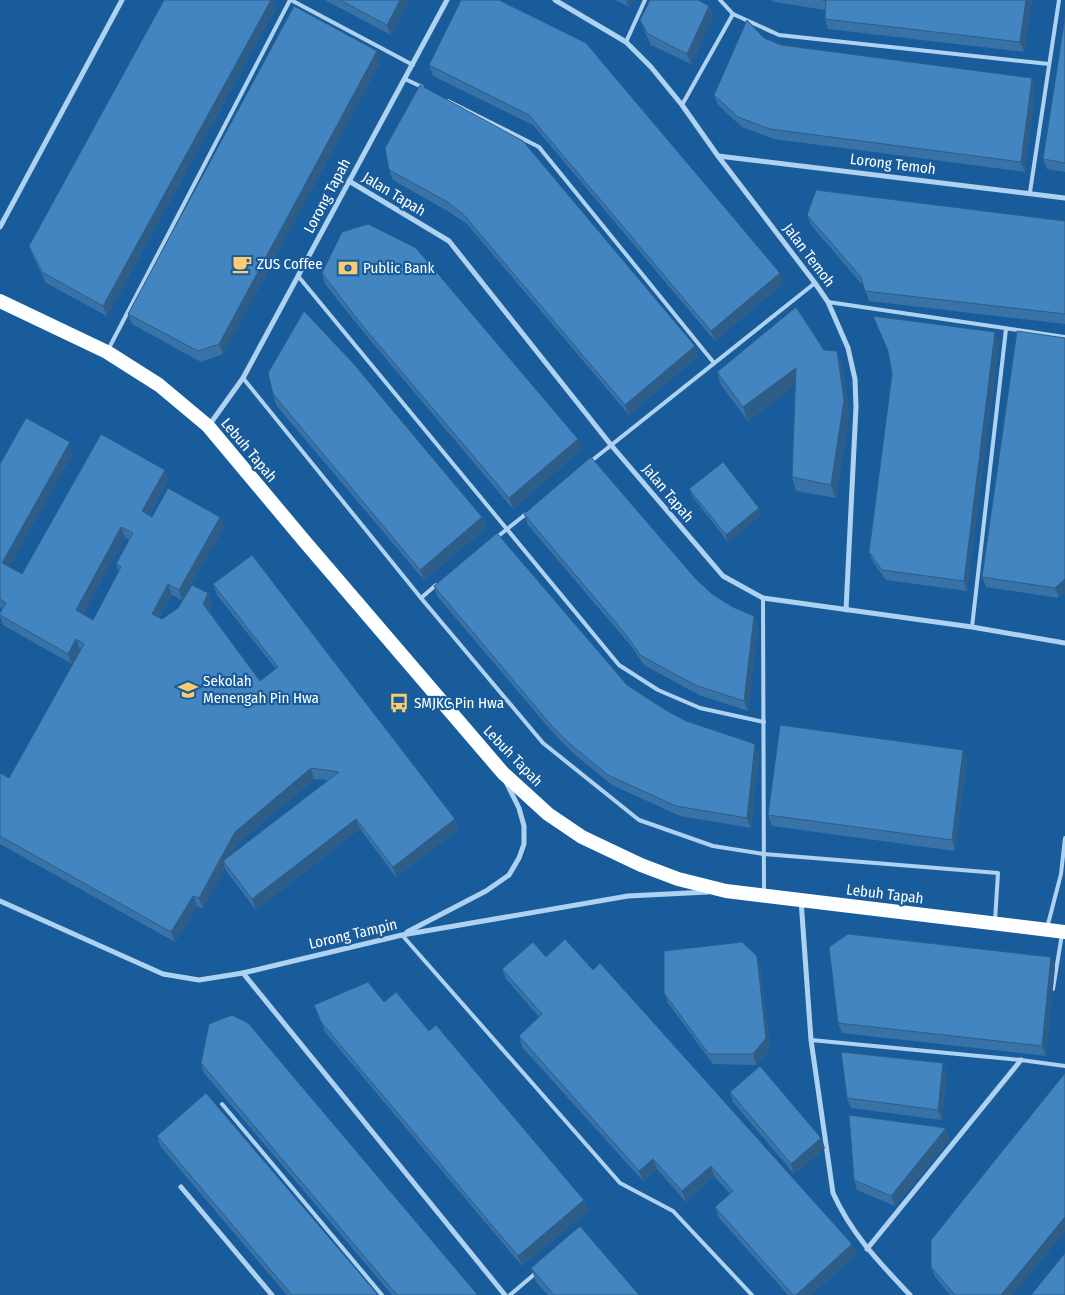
<svg xmlns="http://www.w3.org/2000/svg" width="1065" height="1295" viewBox="0 0 1065 1295" font-family="'Fira Sans Condensed',sans-serif">
<style>
.lines{fill:none;stroke-linecap:round;stroke-linejoin:round}
.service{stroke:#b0d2f1;stroke-width:4}
.minor{stroke:#b0d2f1;stroke-width:5}
.trunk{stroke:#fcfeff;stroke-width:14}
.wall{fill:#3972a6;fill-rule:evenodd}
.shaded-wall{fill:#2e5d87}
.building{fill:#4285c1;stroke:#2e5d87;fill-rule:evenodd}
.labels{text-anchor:middle;stroke-width:4.5;stroke-linejoin:round;paint-order:stroke}
.street-label{font-size:15px;fill:#fff;stroke:#195c9b}
.poi-label{font-size:15px;fill:#fff;stroke:#195c9b;text-anchor:start}
</style>
<rect width="100%" height="100%" fill="#195c9b"/>
<g class="lines">
<g class="service">
<path d="M291 0 413 65"/>
<path d="M720 0 733 14 779 35 1049 64"/>
<path d="M626 42 645 0"/>
<path d="M405 79 422 87"/>
<path d="M448 101 539 147 714 363"/>
<path d="M682 105 733 14"/>
<path d="M1030 192 1059 0"/>
<path d="M298 276 619 665 658 690 700 708 764 722"/>
<path d="M828 302 1065 337"/>
<path d="M108 350 290 0"/>
<path d="M243 378 421 598 543 743 639 820 713 846 764 854 998 873 995 921"/>
<path d="M590 462 815 283"/>
<path d="M497 537 526 514"/>
<path d="M421 598 436 585"/>
<path d="M763 598 764 893"/>
<path d="M972 627 1006 329"/>
<path d="M1047 928 1061 874 1065 838"/>
<path d="M402 935 620 1183 673 1211 752 1295"/>
<path d="M1053 989 1062 934"/>
<path d="M811 1040 1021 1060 1065 1066"/>
<path d="M222 1104 382 1295"/>
<path d="M510 1295 537 1272"/>
</g>
<g class="minor">
<path d="M555 0 626 42 651 67 682 105 718 156 815 283 828 302 848 348 855 379 856 407 846 610"/>
<path d="M718 156 1065 198"/>
<path d="M349 181 449 241 611 445 723 576 763 598 972 627 1065 643"/>
<path d="M0 227 122 0"/>
<path d="M210 424 243 378 447 0"/>
<path d="M801 900 811 1040 833 1193C852 1235 879 1262 910 1295"/>
<path d="M0 901 163 974 199 980 243 973 402 935 628 896 708 892"/>
<path d="M407 932 486 891 509 875 519 858 524 844V826L519 808 506 782"/>
<path d="M243 973 505 1295"/>
<path d="M181 1187 272 1295"/>
<path d="M867 1249 1021 1060"/>
</g>
<path class="trunk" d="M0 301 107 352 159 385 208 426 306 543 503 773 548 814 582 837 641 865 678 879 726 891 1065 932"/>
</g>
<g class="wall">
<path d="M164 0H273L276 8 107 316 46 283 33 256 29 246Z"/>
<path d="M325 0H409L391 35Z"/>
<path d="M615 0H633L629 7Z"/>
<path d="M771 0H1032L1024 52 828 29 825 19V10L774 2Z"/>
<path d="M709 6 713 17 691 64 651 45 644 30 640 20Z"/>
<path d="M1065 17V172L1047 169 1043 159Z"/>
<path d="M764 38 781 45 1035 89 1025 172 774 139 742 127 718 105 714 95Z"/>
<path d="M586 43 784 283 715 341 533 125 433 76 429 65Z"/>
<path d="M381 61 223 354 201 362 132 324 128 314Z"/>
<path d="M385 148 695 346 698 356 629 415 467 224 449 212 393 180 389 170Z"/>
<path d="M807 215 1065 221V324L869 301 864 287 811 225Z"/>
<path d="M322 273 578 439 582 449 513 509 365 334 325 284Z"/>
<path d="M873 316 999 342 967 591 886 580 873 562 869 552 892 374 889 353Z"/>
<path d="M1017 331 1059 598 986 587 982 577Z"/>
<path d="M824 350 842 365 849 413 836 498 796 491 792 477 795 385 748 421 721 385 717 372Z"/>
<path d="M273 394 482 517 486 528 424 580 276 405Z"/>
<path d="M73 453 9 567 22 574 165 470 168 480 149 515 152 517H220L224 527 182 600 172 595 159 618 162 619 208 593 212 603 209 611 260 681 276 669 217 595 213 584 459 829 396 877 360 829 256 910 227 872 225 868 203 909 197 906 175 942 0 844V773L9 778 81 650H80L72 664 3 625 0 616V613L3 609 0 607V464ZM125 537 129 540 116 564 119 572 93 620 83 614ZM314 779 328 780 233 853 239 843Z"/>
<path d="M689 489 762 515 728 542 692 496Z"/>
<path d="M524 514 695 578 712 594 733 607 754 616 758 627 748 711 699 695 644 665 631 646 528 525Z"/>
<path d="M434 586 627 685 667 711 686 721 759 754 751 828 680 816 612 785 573 753 555 735 437 596Z"/>
<path d="M963 750 967 760 955 851 772 826 768 815Z"/>
<path d="M546 957 593 970 852 1244 856 1255 811 1295H788L719 1218 715 1207 730 1194 714 1176 686 1202 657 1169 643 1181 522 1047 519 1036 539 1017 506 979 502 969Z"/>
<path d="M760 966 770 1049 756 1065 713 1064 668 1003 664 993Z"/>
<path d="M1055 967 1046 1056 842 1033 838 1023Z"/>
<path d="M384 1002 429 1031 584 1200 588 1211 522 1266 325 1032 314 1005Z"/>
<path d="M201 1063 477 1295H392L204 1073Z"/>
<path d="M947 1073 942 1120 851 1108 847 1098Z"/>
<path d="M730 1092 825 1148 794 1174 733 1102Z"/>
<path d="M157 1136 378 1295H287L160 1146Z"/>
<path d="M950 1139 895 1206 857 1190 854 1180Z"/>
<path d="M931 1267 1013 1295H950L935 1277Z"/>
<path d="M531 1268 639 1295H548L536 1282Z"/>
</g>
<g class="shaded-wall">
<path d="M271 0H273L276 8 107 316 103 306Z"/>
<path d="M400 0H409L391 35 387 25Z"/>
<path d="M626 0H633L629 7Z"/>
<path d="M1026 0H1032L1024 52 1020 42Z"/>
<path d="M709 6 713 17 691 64 687 54Z"/>
<path d="M377 51 381 61 223 354 219 344Z"/>
<path d="M1032 78 1035 89 1025 172 1021 162Z"/>
<path d="M780 273 784 283 715 341 711 331Z"/>
<path d="M995 332 999 342 967 591 964 581Z"/>
<path d="M695 346 698 356 629 415 625 405Z"/>
<path d="M837 351 842 365 849 413 836 498 831 485Z"/>
<path d="M796 368 801 381 748 421 743 407Z"/>
<path d="M578 439 582 449 513 509 509 498Z"/>
<path d="M70 442 73 453 6 573 2 563Z"/>
<path d="M165 470 168 480 145 521 142 511Z"/>
<path d="M759 508 762 515 728 542 726 535Z"/>
<path d="M220 517 224 527 182 600 179 590Z"/>
<path d="M482 517 486 528 424 580 420 570Z"/>
<path d="M121 527 125 537 80 620 76 610Z"/>
<path d="M1065 579V593L1059 598 1055 588Z"/>
<path d="M168 584 172 595 155 624 152 614Z"/>
<path d="M208 593 212 603 207 615 203 604Z"/>
<path d="M754 616 758 627 748 711 744 701Z"/>
<path d="M76 639 80 650 72 664 68 654Z"/>
<path d="M755 744 759 754 751 828 747 818Z"/>
<path d="M963 750 967 760 955 851 952 840Z"/>
<path d="M311 768 314 779 239 843 226 866 223 861 225 868 203 909 199 898 235 832Z"/>
<path d="M356 819 360 829 256 910 252 899Z"/>
<path d="M455 819 459 829 396 877 393 867Z"/>
<path d="M193 896 197 906 175 942 171 932Z"/>
<path d="M757 956 760 966 770 1049 756 1065 753 1054Z"/>
<path d="M1051 957 1055 967 1046 1056 1042 1046Z"/>
<path d="M943 1063 947 1073 942 1120 938 1110Z"/>
<path d="M946 1128 950 1139 895 1206 891 1196Z"/>
<path d="M821 1138 825 1148 794 1174 791 1164Z"/>
<path d="M653 1159 657 1169 643 1181 639 1171Z"/>
<path d="M711 1166 714 1176 686 1202 682 1191Z"/>
<path d="M584 1200 588 1211 522 1266 518 1256Z"/>
<path d="M1065 1217V1232L1013 1295H1001Z"/>
<path d="M852 1244 856 1255 811 1295H796Z"/>
</g>
<g class="building">
<path d="M164 0H271L103 306 42 272 29 246Z"/>
<path d="M340 0H400L387 25Z"/>
<path d="M461 0H499L586 43 780 273 711 331 529 115 429 65Z"/>
<path d="M650 0H698L709 6 687 54 648 34 640 20Z"/>
<path d="M822 0H1026L1020 42 825 19 826 1Z"/>
<path d="M294 6 377 51 219 344 198 351 128 314Z"/>
<path d="M1065 17V163L1043 159Z"/>
<path d="M747 20 764 38 781 45 1032 78 1021 162 770 129 738 117 714 95Z"/>
<path d="M420 85 523 141 695 346 625 405 463 214 446 201 389 170 385 148Z"/>
<path d="M816 190 1065 221V314L865 291 861 277 807 215Z"/>
<path d="M368 224 416 248 578 439 509 498 361 324 322 273 342 232Z"/>
<path d="M796 307 824 350 837 351 844 400 831 485 792 477 796 368 743 407 717 372Z"/>
<path d="M304 311 353 363 482 517 420 570 273 394 268 373Z"/>
<path d="M873 316 995 332 964 581 882 570 869 552 892 374 888 351Z"/>
<path d="M1017 331 1065 338V579L1055 588 982 577Z"/>
<path d="M26 418 70 442 2 563 22 574 101 434 165 470 142 511 152 517 168 488 220 517 179 590 168 584 152 614 162 619 178 608 192 585 208 593 203 604 260 681 278 667 213 584 252 555 455 819 393 867 356 819 252 899 223 861 339 772 311 768 235 832 199 898 193 896 171 932 0 836V773L9 778 84 644 76 639 68 654 0 615V613L6 603 0 599V464ZM121 527 133 533 116 564 121 567 93 620 76 610Z"/>
<path d="M591 457 695 578 712 594 733 607 754 616 744 701 695 685 640 655 627 636 524 514Z"/>
<path d="M723 462 759 508 726 535 689 489Z"/>
<path d="M497 533 627 685 667 711 686 721 755 744 747 818 676 806 608 775 569 743 551 725 434 586Z"/>
<path d="M780 725 963 750 952 840 768 815Z"/>
<path d="M848 934 1051 957 1042 1046 838 1023 829 947Z"/>
<path d="M565 939 593 970 600 963 852 1244 796 1295H793L715 1207 733 1191 711 1166 682 1191 653 1159 639 1171 519 1036 542 1014 502 969 533 942 546 957Z"/>
<path d="M742 942 757 956 766 1038 753 1054H709L664 993V951Z"/>
<path d="M368 982 384 1002 396 992 429 1031 436 1025 584 1200 518 1256 321 1022 314 1005Z"/>
<path d="M232 1015 248 1023 477 1294 475 1295H397L201 1063 209 1024Z"/>
<path d="M841 1052 943 1063 938 1110 847 1098Z"/>
<path d="M760 1066 821 1138 791 1164 730 1092Z"/>
<path d="M1065 1073V1217L1001 1295H955L931 1267V1240Z"/>
<path d="M206 1093 378 1295H292L157 1136Z"/>
<path d="M849 1115 946 1128 891 1196 854 1180Z"/>
<path d="M580 1226 639 1295H554L531 1268Z"/>
<path d="M1065 1253V1295H1031Z"/>
</g>
<defs>
<symbol id="cafe-bare" viewBox="-9 -9 18 18"><path d="M-5.5-4.5H6V0H3Q3 3.5 0 3.5H-2.5Q-5.5 3.5-5.5 0ZM3-3.2v2h1.7v-2ZM-6 4.5H4V6H-6Z" fill="#ffcb70" stroke="#195c9b" stroke-width="2.5" paint-order="stroke"/></symbol>
<symbol id="bank-bare" viewBox="-9 -9 18 18"><path d="M-6-4H6V4H-6ZM0-2.3a2.3 2.3 0 1 0 0 4.6a2.3 2.3 0 1 0 0-4.6Z" fill="#ffcb70" stroke="#195c9b" stroke-width="2.5" paint-order="stroke"/></symbol>
<symbol id="school-bare" viewBox="-9 -9 18 18"><path d="M0-5L7-2L0 1L-7-2ZM-4 1L0 2.5L4 1V4Q0 6-4 4Z" fill="#ffcb70" stroke="#195c9b" stroke-width="2.5" paint-order="stroke"/></symbol>
<symbol id="bus-bare" viewBox="-9 -9 18 18"><path d="M-5-6H5V4H4V6H2V4H-2V6H-4V4H-5ZM-3.5-4V0h7V-4ZM-3.5 1.2v1.5H-2V1.2ZM2 1.2v1.5H3.5V1.2Z" fill="#ffcb70" stroke="#195c9b" stroke-width="2.5" paint-order="stroke"/></symbol>
</defs>
<g fill-rule="evenodd">
<use href="#cafe-bare" x="228" y="250" width="28" height="28"/>
<use href="#bank-bare" x="334" y="254" width="28" height="28"/>
<use href="#school-bare" x="174" y="676" width="28" height="28"/>
<use href="#bus-bare" x="385" y="689" width="28" height="28"/>
</g>
<g class="labels">
<g class="street-label">
<text transform="translate(893 164) rotate(7)" y="5">Lorong Temoh</text>
<text transform="translate(394 194) rotate(31)" y="5">Jalan Tapah</text>
<text transform="translate(327 196) rotate(-62)" y="5">Lorong Tapah</text>
<text transform="translate(809 255) rotate(53)" y="5">Jalan Temoh</text>
<text transform="translate(249 450) rotate(50)" y="5">Lebuh Tapah</text>
<text transform="translate(668 493) rotate(50)" y="5">Jalan Tapah</text>
<text transform="translate(513 756) rotate(46)" y="5">Lebuh Tapah</text>
<text transform="translate(885 894) rotate(7)" y="5">Lebuh Tapah</text>
<text transform="translate(353 934) rotate(-13)" y="5">Lorong Tampin</text>
</g>
<g class="poi-label">
<text x="257" y="269">ZUS Coffee</text>
<text x="363" y="273">Public Bank</text>
<text x="203" y="686">Sekolah<tspan x="203" dy="17">Menengah Pin Hwa</tspan></text>
<text x="414" y="708">SMJKC Pin Hwa</text>
</g>
</g>
</svg>
